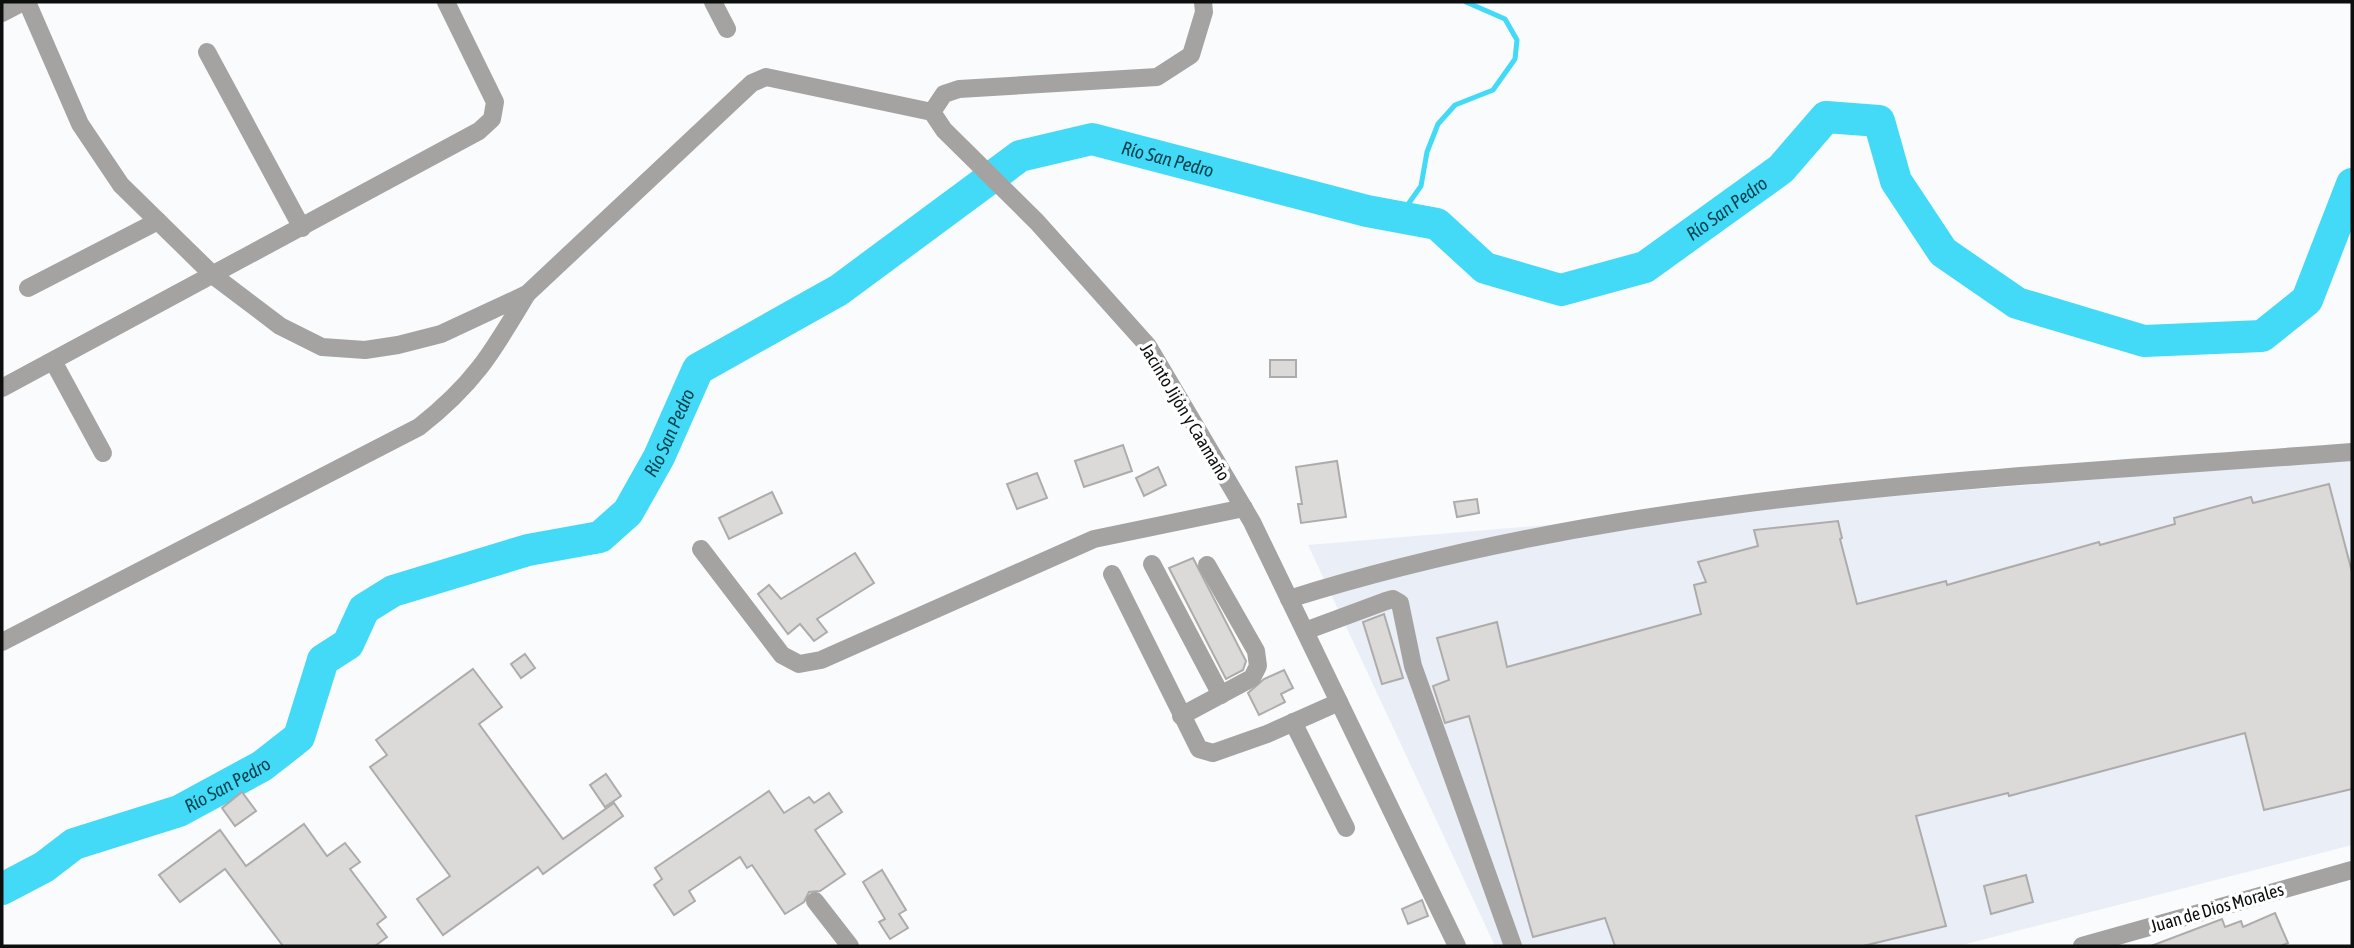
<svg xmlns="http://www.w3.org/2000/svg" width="2354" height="948" viewBox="0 0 2354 948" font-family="'Asap Condensed',sans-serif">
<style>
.built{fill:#eaeef7}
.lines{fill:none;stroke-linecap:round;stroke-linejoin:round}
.stream{stroke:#42daf6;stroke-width:5}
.river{stroke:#42daf6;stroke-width:32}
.building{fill:#dcd9d9;stroke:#aeabab;stroke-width:2}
.minor{stroke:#a4a3a2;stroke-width:18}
.labels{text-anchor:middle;stroke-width:7;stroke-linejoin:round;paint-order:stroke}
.street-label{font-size:18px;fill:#0d0e0e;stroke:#fff}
.water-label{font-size:19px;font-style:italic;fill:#004450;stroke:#fff}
</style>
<rect width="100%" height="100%" fill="#fafbfd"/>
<path class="built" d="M2352 458V845L1958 946H1495L1308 545Z"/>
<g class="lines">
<path class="stream" d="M1399 217 1421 186 1427 152 1438 124 1455 105 1493 90 1515 59 1517 40 1505 19 1466 2"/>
<path class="river" id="s1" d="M2 889 44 867 74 844 179 811 262 766 299 737 323 660 348 644 364 609 393 591 528 550 600 537 628 512 659 457 698 369 839 290 1020 156 1092 139 1367 211 1437 224 1485 268 1561 290 1645 267 1781 169 1826 117 1879 121 1896 181 1943 252 2017 303 2144 341 2262 336 2307 300 2352 184"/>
</g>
<g class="building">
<rect x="1270" y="360" width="26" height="17"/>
<path d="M1123 445 1132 471 1084 487 1075 461Z"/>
<path d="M1337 461 1346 517 1301 523 1298 504H1302L1296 467Z"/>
<path d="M1158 467 1166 485 1144 496 1136 478Z"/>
<path d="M1037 473 1047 498 1017 509 1007 484Z"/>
<path d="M2329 484 2352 572V789L2264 810 2245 733 2009 796 2008 793 1916 816 1946 926 1863 946H1615L1605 918 1533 937 1469 716 1445 723 1433 686 1449 680 1437 638 1497 622 1507 667 1701 614 1694 585 1706 582 1698 562 1758 546 1754 530 1838 521 1842 538 1840 539 1857 604 1946 581 1947 585 2099 542 2100 545 2175 524 2174 518 2251 497 2253 503Z"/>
<path d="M772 492 782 513 729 539 719 518Z"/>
<path d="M1477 499 1479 513 1457 517 1454 502Z"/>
<path d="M855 553 874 583 817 619 827 632 814 641 800 624 788 634 758 594 769 585 781 599Z"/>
<path d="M1193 558 1246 661 1243 670 1226 679 1169 568Z"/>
<path d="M1384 614 1403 678 1382 684 1363 622Z"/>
<path d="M525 654 535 668 521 678 511 664Z"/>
<path d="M473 669 502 707 479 724 563 839 614 803 623 816 543 874 538 867 443 935 417 899 450 876 370 767 387 755 376 740Z"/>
<path d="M1284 670 1293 688 1281 694 1285 702 1259 715 1248 693 1264 679Z"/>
<path d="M606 774 621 796 605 807 590 785Z"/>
<path d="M769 791 784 813 809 797 814 803 829 793 842 812 815 830 845 874 820 891 809 892 804 902 785 914 752 865 747 868 740 857 689 891 695 901 674 915 654 885 662 879 655 868Z"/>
<path d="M242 792 256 811 235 826 222 808Z"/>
<path d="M304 824 327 856 345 843 360 862 350 869 386 917 377 924 387 937 375 946H283L225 869 180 902 159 875 220 830 246 866Z"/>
<path d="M882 870 906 910 899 914 908 928 890 939 879 922 885 919 863 882Z"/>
<path d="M2026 875 2033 902 1991 914 1984 886Z"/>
<path d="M1422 900 1428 916 1408 924 1402 909Z"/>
<path d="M2275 913 2288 943 2281 946H2151L2222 919 2225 927 2241 921 2243 927Z"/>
</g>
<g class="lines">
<g class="minor">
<path d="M27 2 80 124 121 185 214 276 280 326 322 347 365 350 398 345 441 334 527 294 752 83 766 77 932 112"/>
<path d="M713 2 727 29"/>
<path d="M1203 2 1204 12 1191 55 1157 77 959 89 944 94 932 112 944 130 1037 222 1148 346 1252 522 1457 946"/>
<path d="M2 13 23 2"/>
<path d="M207 52 302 228"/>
<path d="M28 288 158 221"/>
<path d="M53 361 103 453"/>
<path d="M2 388 479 131 492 119 495 102 446 2"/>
<path d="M701 549 782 655 799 664 821 660 1094 539 1244 508"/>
<path d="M1152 564 1221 695"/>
<path d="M1112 574 1199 749 1213 753 1267 734 1339 702"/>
<path d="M1289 599C1631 491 1998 479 2352 452"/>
<path d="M1305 631 1386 601 1393 599 1400 603 1413 666 1513 946"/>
<path d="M2 642 419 427C474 384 492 353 527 294"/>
<path d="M1181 716 1252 678 1258 666 1256 651 1207 565"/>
<path d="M1293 722 1346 828"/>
<path d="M815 901 850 946"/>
<path d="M2082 946 2352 870"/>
</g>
</g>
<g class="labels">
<g class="street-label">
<text transform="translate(1185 412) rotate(59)" y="6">Jacinto Jijón y Caamaño</text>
<text transform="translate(2217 908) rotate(-16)" y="6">Juan de Dios Morales</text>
</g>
<g class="water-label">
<text dy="7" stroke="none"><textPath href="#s1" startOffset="1470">Río San Pedro</textPath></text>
<text dy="7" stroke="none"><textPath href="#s1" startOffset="2079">Río San Pedro</textPath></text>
<text dy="7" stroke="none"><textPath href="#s1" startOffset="861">Río San Pedro</textPath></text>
<text dy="7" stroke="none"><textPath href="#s1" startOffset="250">Río San Pedro</textPath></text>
</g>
</g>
<rect width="2354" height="948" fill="none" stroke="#0d0e0e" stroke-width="7"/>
</svg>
